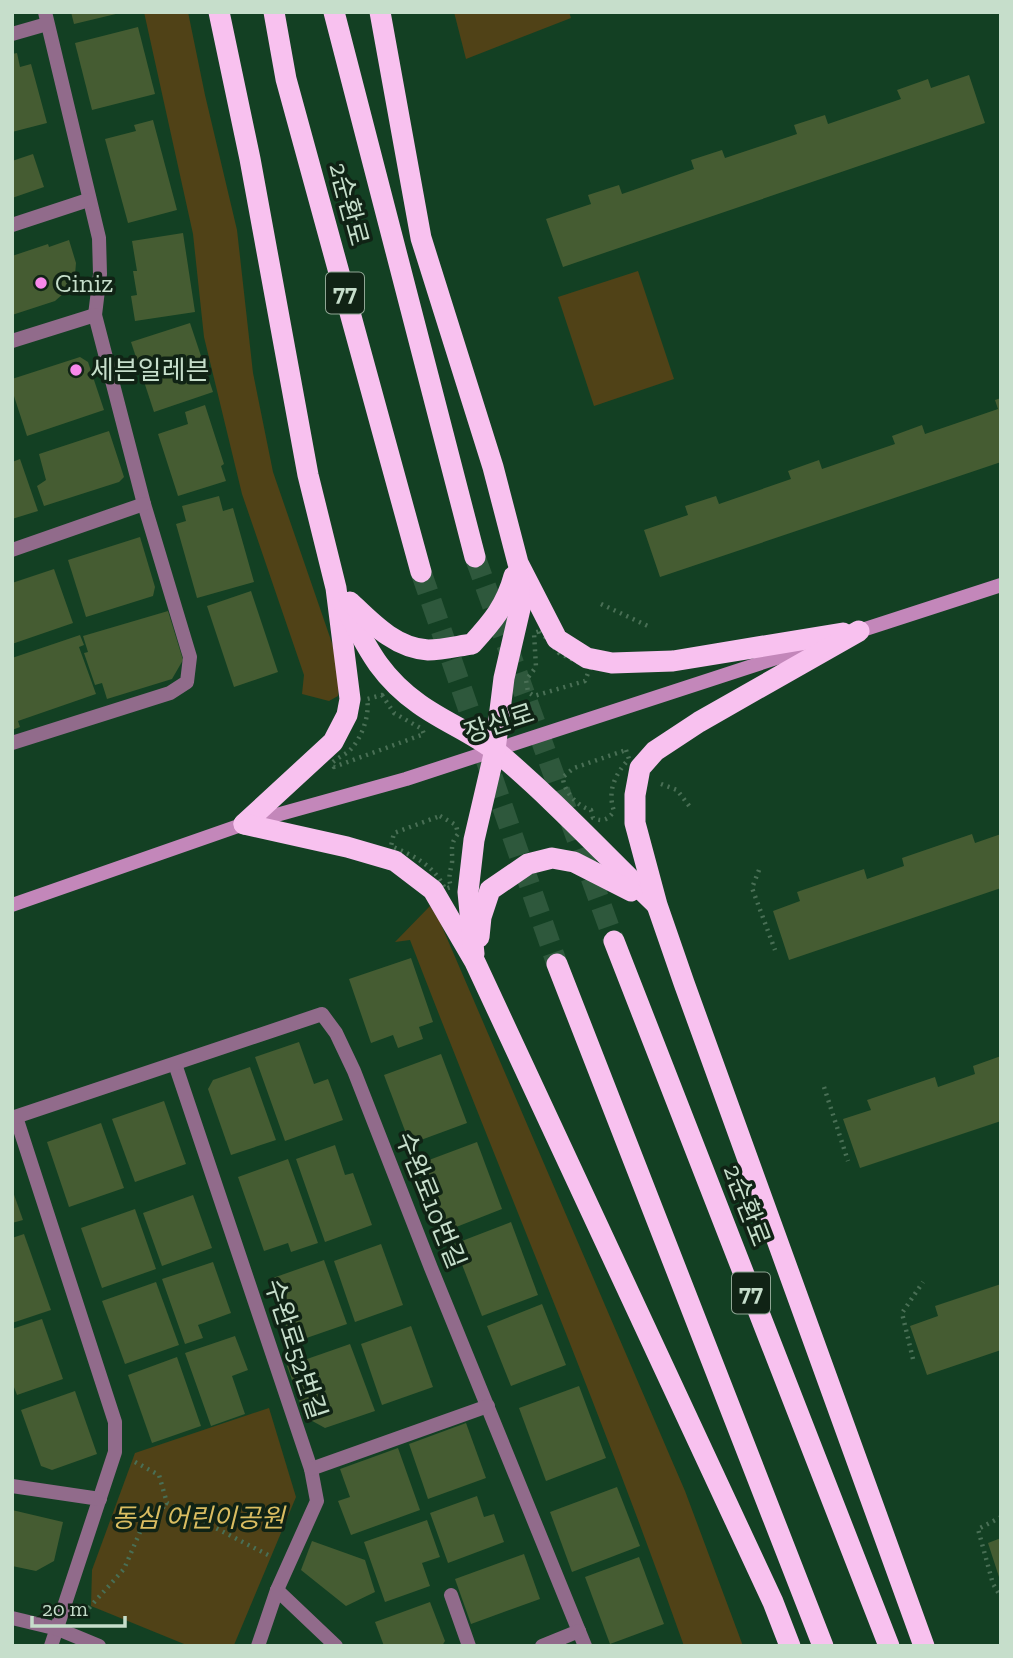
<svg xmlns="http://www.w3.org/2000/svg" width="1013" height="1658" viewBox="0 0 1013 1658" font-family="'Zilla Slab','Noto Sans KR',serif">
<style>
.green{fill:#504217}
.building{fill:#455c32}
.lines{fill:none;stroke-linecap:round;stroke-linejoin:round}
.highway-tunnel{stroke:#2e583c;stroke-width:21;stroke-dasharray:21 10;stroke-linecap:butt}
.path{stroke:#496f55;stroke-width:4.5;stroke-dasharray:2 5;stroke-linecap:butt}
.lane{stroke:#916b8b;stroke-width:14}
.street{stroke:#916b8b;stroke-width:14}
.secondary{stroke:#c387ba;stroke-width:14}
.highway{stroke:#f8c1ef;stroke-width:21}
.poi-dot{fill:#f888ea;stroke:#102315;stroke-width:2.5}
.labels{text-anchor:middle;stroke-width:7;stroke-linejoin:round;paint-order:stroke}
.shield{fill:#102315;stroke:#8fa694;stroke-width:2}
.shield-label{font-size:24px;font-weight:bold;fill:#c6decb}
.street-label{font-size:26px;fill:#c6decb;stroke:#102315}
.poi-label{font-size:26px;fill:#c6decb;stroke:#102315;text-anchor:start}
.park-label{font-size:26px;font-style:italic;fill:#dabd61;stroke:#102315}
</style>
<rect width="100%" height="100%" fill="#134023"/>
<g class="green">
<path d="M144 12H188L205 95 237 230 253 373 273 472 333 646 340 679 338 696 329 701 302 694 304 675 242 494 204 337 193 234Z"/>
<path d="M454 12H569L571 18 466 59Z"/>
<path d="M638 271 674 379 594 406 558 297Z"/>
<path d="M430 906 440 922 685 1491 743 1646H684C600 1408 501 1176 410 940L395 942Z"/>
<path d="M269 1408 296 1497 234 1645 189 1646 91 1606 92 1570 135 1453Z"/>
</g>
<g class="building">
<path d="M71 12H119L120 13 74 24Z"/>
<path d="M138 27 155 94 92 110 75 43Z"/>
<path d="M17 53 20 67 31 64 47 123 12 132V54Z"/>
<path d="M969 75 985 123 563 267 546 219 591 204 588 195 619 185 622 194 694 169 691 160 722 150 725 158 797 134 794 125 825 115 828 124 901 99 897 90 928 79 931 88Z"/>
<path d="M153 120 177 210 128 223 105 139 136 131 134 125Z"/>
<path d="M33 154 44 187 12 198V161Z"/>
<path d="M183 233 195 312 135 321 131 296 137 295 133 271H137L132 241Z"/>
<path d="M69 240 76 263 75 275 64 293 55 301 12 315V256L48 244 49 247Z"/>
<path d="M190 323 213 392 154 412 131 342Z"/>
<path d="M80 357 88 362 104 410 27 436 12 390V379Z"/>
<path d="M1001 398V462L660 577 644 530 688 515 685 506 716 496 719 504 791 479 788 471 819 460 822 469 895 444 892 436 922 425 925 434 998 409 995 400Z"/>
<path d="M205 405 224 464 221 466 226 481 178 496 158 434 188 424 185 412Z"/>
<path d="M109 431 124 477 119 482 44 506 37 486 46 480 39 454Z"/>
<path d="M20 459 38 511 12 519V462Z"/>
<path d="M219 496 223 511 233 508 254 582 197 598 176 524 186 521 182 506Z"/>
<path d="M140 537 155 587 153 596 86 617 68 560Z"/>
<path d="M54 569 73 623 12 644V583Z"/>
<path d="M251 591 278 672 234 687 207 606Z"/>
<path d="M168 611 183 660 172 679 107 699 102 683 95 685 84 653 88 652 83 636Z"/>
<path d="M80 635 84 645 79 647 96 694 18 721 20 727 12 730V658Z"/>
<path d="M972 834 975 843 1001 834V888L789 960 773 911 800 901 797 892 864 869 867 879 904 866 902 858Z"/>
<path d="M411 958 433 1022 419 1027 423 1039 398 1048 393 1035 371 1043 349 979Z"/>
<path d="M299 1042 314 1084 328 1079 343 1120 285 1141 255 1057Z"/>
<path d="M441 1054 467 1123 410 1144 384 1075Z"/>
<path d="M1001 1056V1121L860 1168 843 1119 871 1110 867 1100 935 1077 938 1087 975 1074 973 1066Z"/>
<path d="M250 1067 276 1140 231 1155 208 1089 213 1080Z"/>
<path d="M164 1101 186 1164 135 1182 112 1119Z"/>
<path d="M101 1123 124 1188 69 1207 47 1142Z"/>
<path d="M477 1142 502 1209 446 1231 421 1163Z"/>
<path d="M335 1145 345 1175 353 1173 372 1225 325 1242 296 1159Z"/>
<path d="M288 1159 318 1243 291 1252 288 1243 264 1251 238 1177Z"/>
<path d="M12 1189 23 1220 12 1223Z"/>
<path d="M193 1195 212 1248 162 1266 143 1213Z"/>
<path d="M135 1209 156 1269 102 1288 81 1228Z"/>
<path d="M511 1222 538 1295 482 1316 454 1244Z"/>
<path d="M24 1234 51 1310 12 1323V1238Z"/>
<path d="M381 1244 403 1305 355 1322 334 1261Z"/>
<path d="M324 1260 347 1324 292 1343 270 1279Z"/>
<path d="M213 1262 231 1313 198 1325 203 1338 185 1344 162 1279Z"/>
<path d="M156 1282 179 1345 125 1364 102 1301Z"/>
<path d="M1001 1284V1350L927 1375 910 1326 938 1316 935 1306Z"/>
<path d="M542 1304 566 1365 511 1386 487 1326Z"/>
<path d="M42 1319 63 1379 17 1395 12 1382V1329Z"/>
<path d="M411 1326 433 1387 382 1405 361 1344Z"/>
<path d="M235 1336 248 1370 232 1376 245 1414 211 1426 185 1353Z"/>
<path d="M350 1344 375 1411 325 1428 305 1417 287 1366Z"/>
<path d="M177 1357 201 1426 152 1443 128 1375Z"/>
<path d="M579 1386 606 1458 546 1481 519 1408Z"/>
<path d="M75 1391 97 1454 52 1470 41 1466 21 1410Z"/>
<path d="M466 1423 486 1478 428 1499 409 1444Z"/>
<path d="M398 1448 420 1510 351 1535 338 1501 350 1497 340 1469Z"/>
<path d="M617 1487 640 1546 572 1572 550 1512Z"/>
<path d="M477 1496 484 1517 494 1514 504 1542 448 1563 430 1513Z"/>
<path d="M12 1510 63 1522 54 1561 36 1571 12 1566Z"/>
<path d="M427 1520 440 1557 422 1563 430 1586 385 1602 364 1542Z"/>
<path d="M1001 1538V1580H1000L988 1543Z"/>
<path d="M312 1541 365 1560 375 1592 346 1606 301 1570Z"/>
<path d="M524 1554 540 1599 471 1624 455 1579Z"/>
<path d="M639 1557 664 1624 610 1644 585 1577Z"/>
<path d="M430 1602 445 1641 442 1646H384L375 1622Z"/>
</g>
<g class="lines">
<g class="highway-tunnel">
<path d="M475 557 614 941"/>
<path d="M421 572 557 964"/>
</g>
<g class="path">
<path d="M601 604 650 627"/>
<path d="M540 631 559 653 590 668 585 681 534 696 528 692 526 680 536 667 534 633Z"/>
<path d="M382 695 394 713 422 729 424 734 334 767 332 763C338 757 346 755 351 749 362 737 370 715 367 699Z"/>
<path d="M626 750 629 759C615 774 607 791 614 811 608 820 603 822 593 818L591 810C577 806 563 791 563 777L574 768Z"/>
<path d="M661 784 677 790 690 807"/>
<path d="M440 816 456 825 458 834C449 845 453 851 452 863 450 872 448 878 451 887L445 889C434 865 414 856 391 846L394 833Z"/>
<path d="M759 870 752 888 775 950"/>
<path d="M824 1087 848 1161"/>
<path d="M913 1359 902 1313 923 1282"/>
<path d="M135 1462 159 1475 167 1503 268 1555"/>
<path d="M1001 1517 978 1529 993 1584 1001 1597"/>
<path d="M89 1608 124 1569 140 1532 167 1503"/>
</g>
<path class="lane" d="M451 1595 469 1646"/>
<g class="street">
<path d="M45 12 99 238 100 274 95 315"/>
<path d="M12 34 47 24"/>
<path d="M12 225 88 200"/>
<path d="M12 341 95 315 144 504 190 657 187 682 170 693 12 743"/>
<path d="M12 550 144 504"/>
<path d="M175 1064 311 1469 317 1501 277 1590 258 1646"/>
<path d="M16 1117 115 1422V1452L51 1646"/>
<path d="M12 1118 322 1014 336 1033 354 1071 431 1268 585 1646"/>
<path d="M311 1469 488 1406"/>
<path d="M12 1486 100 1499"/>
<path d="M277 1590 336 1646"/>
<path d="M12 1618 58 1629 99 1646"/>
<path d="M542 1646 579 1631"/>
</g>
<g class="secondary">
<path d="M853 633 1001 585"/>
<path d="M12 905 244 824 406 779 813 646"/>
</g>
<g class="highway">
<path d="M219 12 250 159 308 475 336 588 350 699 347 715 333 742 244 824"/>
<path d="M274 12 286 79 421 572"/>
<path d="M334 12 475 557"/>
<path d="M380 12 421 238 493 467 518 563 557 639 587 658 612 663 673 661 843 633"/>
<path d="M343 602C366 645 378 675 419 704 444 722 473 733 497 752 553 799 603 853 656 904"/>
<path d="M350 602C372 623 395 648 428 650 442 650 458 646 472 644 492 622 506 606 514 576"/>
<path d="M859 631 699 722 655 751 640 768 635 795V823L657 905 684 983 924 1646"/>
<path d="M244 824 347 847 395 861 433 890 475 962 773 1602 790 1646"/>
<path d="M479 937 481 917 490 890 528 864 552 858 574 862 631 891"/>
<path d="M614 941 889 1646"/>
<path d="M474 954 468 892 474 840 495 750 504 678 520 609 518 572"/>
<path d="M557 964 823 1646"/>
</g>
</g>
<g class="poi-dot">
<circle cx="41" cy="283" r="7"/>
<circle cx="76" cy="370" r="7"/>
</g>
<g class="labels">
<g class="shield">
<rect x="326" y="272.5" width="38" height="41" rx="5"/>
<rect x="732" y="1272.5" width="38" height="41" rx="5"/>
</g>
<g class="shield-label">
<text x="345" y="301">77</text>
<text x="751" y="1301">77</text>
</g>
<g class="street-label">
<text transform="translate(349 204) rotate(75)" y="9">2순환로</text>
<text transform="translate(499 723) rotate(-18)" y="9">장신로</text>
<text transform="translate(431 1200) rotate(68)" y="9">수완로10번길</text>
<text transform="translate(747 1205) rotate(69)" y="9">2순환로</text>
<text transform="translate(296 1349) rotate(72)" y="9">수완로52번길</text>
</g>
<g class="poi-label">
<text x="55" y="292">Ciniz</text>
<text x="90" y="379">세븐일레븐</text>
</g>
<g class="park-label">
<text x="198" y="1527">동심 어린이공원</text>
</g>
</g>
<rect width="1013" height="1658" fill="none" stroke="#c6decb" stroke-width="28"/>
<path d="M32 1616v10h93v-10" fill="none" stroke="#c6decb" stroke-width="3.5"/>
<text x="42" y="1616" font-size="21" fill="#c6decb" stroke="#102315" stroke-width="5" paint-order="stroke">20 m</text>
</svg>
